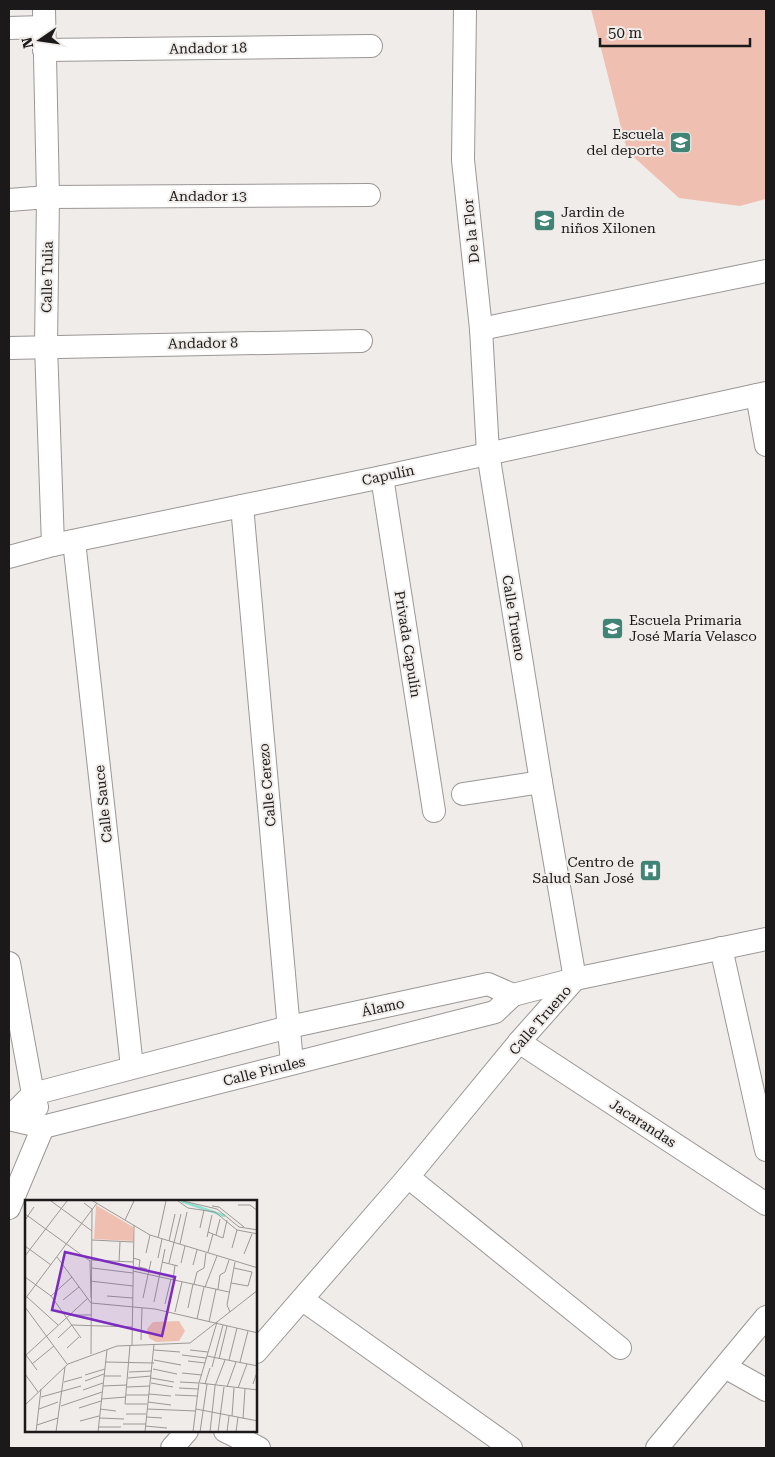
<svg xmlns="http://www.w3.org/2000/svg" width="775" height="1457" viewBox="0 0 775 1457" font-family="'Roboto Serif',serif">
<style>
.park{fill:#efc0b1}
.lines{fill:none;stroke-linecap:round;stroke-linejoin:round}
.minor-casing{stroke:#9b9796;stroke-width:24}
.minor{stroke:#fff;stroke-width:22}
.labels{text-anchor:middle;stroke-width:4;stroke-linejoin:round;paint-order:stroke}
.street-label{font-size:14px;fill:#1b1919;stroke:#f0ecea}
.poi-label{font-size:14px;fill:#1b1919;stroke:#f0ecea;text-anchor:end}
.inset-river{fill:none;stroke:#8ee0ce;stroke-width:2.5}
.inset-road{fill:none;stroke:#9b9896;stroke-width:1}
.view{fill:#7b2cbf;fill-opacity:0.15;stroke:#7b2cbf;stroke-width:2.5}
.inset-edge{fill:none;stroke:#1b1919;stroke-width:2.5}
</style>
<rect width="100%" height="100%" fill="#f0ecea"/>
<path class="park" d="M591 9H766V199L740 206 679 198 627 151Z"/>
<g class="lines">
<defs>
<g id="minor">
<path d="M44 9 48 197 46 346 53 545"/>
<path d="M9 28 44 27"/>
<path d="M44 50 371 46"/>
<path d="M9 200 48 197 369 195"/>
<path d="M481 329 766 271"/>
<path d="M9 348 361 341"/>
<path d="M757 395 766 445"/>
<path d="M382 477 434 811"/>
<path d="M242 506 292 1063"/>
<path d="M74 541 132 1067"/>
<path d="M9 557 53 545 382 477 766 393"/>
<path d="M463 794 541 782"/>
<path d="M721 948 766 1150"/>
<path d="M9 963 33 1094 37 1107"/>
<path d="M519 1042 766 1204"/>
<path d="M9 1118 33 1094 289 1027 488 984 513 995 575 979 766 939"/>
<path d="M9 1119 43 1127 495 1012 513 995"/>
<path d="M408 1177 620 1348"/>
<path d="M9 1208 43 1127"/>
<path d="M303 1300 511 1448"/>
<path d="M256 1352 408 1177 519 1042 575 979 541 782 488 453 481 329 463 160 465 9"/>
<path d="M725 1367 766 1390"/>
<path d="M225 1431 259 1448"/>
<path d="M172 1448 187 1431"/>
<path d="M657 1448 766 1317"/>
</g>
</defs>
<use href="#minor" class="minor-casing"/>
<use href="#minor" class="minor"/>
</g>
<defs>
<symbol id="school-square" viewBox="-11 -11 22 22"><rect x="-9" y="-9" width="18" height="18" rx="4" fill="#408476" stroke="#f0ecea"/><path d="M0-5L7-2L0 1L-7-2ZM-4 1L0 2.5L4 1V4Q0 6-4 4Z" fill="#fff"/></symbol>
<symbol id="hospital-square" viewBox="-11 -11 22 22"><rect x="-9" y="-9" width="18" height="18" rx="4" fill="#408476" stroke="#f0ecea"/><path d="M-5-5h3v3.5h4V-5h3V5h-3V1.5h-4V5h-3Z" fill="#fff"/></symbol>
</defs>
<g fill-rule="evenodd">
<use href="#school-square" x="668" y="130" width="25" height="25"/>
<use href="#school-square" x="532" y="208" width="25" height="25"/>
<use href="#school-square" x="600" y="616" width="25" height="25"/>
<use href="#hospital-square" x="638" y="858" width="25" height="25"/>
</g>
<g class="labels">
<g class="street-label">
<text transform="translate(208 48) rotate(-1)" y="5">Andador 18</text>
<text x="208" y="201">Andador 13</text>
<text transform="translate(471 231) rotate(-96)" y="5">De la Flor</text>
<text transform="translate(47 277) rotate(-89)" y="5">Calle Tulia</text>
<text transform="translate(203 343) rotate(-1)" y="5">Andador 8</text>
<text transform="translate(388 475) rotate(-12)" y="5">Capulín</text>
<text transform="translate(514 618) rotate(81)" y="5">Calle Trueno</text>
<text transform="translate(408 644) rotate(81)" y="5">Privada Capulín</text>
<text transform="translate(267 785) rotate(-95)" y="5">Calle Cerezo</text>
<text transform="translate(103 804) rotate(-96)" y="5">Calle Sauce</text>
<text transform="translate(383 1007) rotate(-12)" y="5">Álamo</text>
<text transform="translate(540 1020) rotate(-49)" y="5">Calle Trueno</text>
<text transform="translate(264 1071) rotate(-14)" y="5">Calle Pirules</text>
<text transform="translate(643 1123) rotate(33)" y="5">Jacarandas</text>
</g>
<g class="poi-label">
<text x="664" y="139">Escuela<tspan x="664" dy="16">del deporte</tspan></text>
<text x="561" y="217" text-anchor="start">Jardin de<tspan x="561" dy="16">niños Xilonen</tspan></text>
<text x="629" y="625" text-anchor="start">Escuela Primaria<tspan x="629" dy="16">José María Velasco</tspan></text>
<text x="634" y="867">Centro de<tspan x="634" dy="16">Salud San José</tspan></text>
</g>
</g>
<g transform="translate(25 1200)">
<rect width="232" height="232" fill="#f0ecea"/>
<path d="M71 5 108 27V41L69 39ZM154 121 160 131 154 141 131 142 124 138 122 129 128 122Z" fill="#efc0b1"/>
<path class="inset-river" d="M156 1 200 16"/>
<path class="inset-road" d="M26 1 67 31M68 1 125 35 233 68M153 1 163 8 190 12 212 30 233 34M158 1 192 9 214 27 233 30M59 3 67 9 66 154M213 5H225L233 11M187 6 194 7 219 27M0 14 65 61M0 20 9 7M100 20 109 1M175 28 179 10M183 32 198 38 202 20M191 35 195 19M182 37 187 15M133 38 141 1M67 40 108 42M144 41 150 14M155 44 162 12M0 46 26 65M207 48 212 30M183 52 188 34M121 53 125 35M219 54 227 34M0 56 42 1M32 57 66 103 130 109 233 133M108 58 115 60 114 67 122 69M133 58 137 39M65 60 66 98M67 60 108 62M94 62 95 42M137 62 153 66M144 63 156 14M156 63 160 46M168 65 172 50M67 68 108 73M108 71 204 92M0 77 26 96 56 138M148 80 150 65M65 81 108 86M206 83 223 86 227 72 209 68M169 84 172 72 179 68 181 53M180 87 192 56M193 89 195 75 200 72 204 60M26 96 47 77M82 96 108 98M2 97 33 125M118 98 126 61M0 99 72 3M38 100 54 87M129 102 140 49M140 104 146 79M0 107 42 164M163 108 168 84M150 112 157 82M205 112 202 105 210 62M45 115H66M172 119 179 87M184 122 191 89M33 138 47 125 107 127M116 140 117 108M105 145 100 204H122M107 145 109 25M42 148 54 137M129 150 155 152M165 150 183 152M1 155 12 170M157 155 181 158M0 156 63 98M182 156 233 166M194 159 202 126M129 160 156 165M204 160 212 128M163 161 180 163M80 162 129 163M215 162 223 131M7 164 29 146M187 167 198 125M128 169 152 174M104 172 127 171M157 173 177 175M0 174 13 192M60 175 80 169M79 176H96M103 178 126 176M126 178 149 182M60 181 79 174M39 182 57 177M155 182 174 183M126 183 148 187M175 183 233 190M180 184 185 168M228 184 233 169M78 186 102 185M102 187 125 186M202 187 211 162M154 188 173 189M213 188 222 164M58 190 78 183M124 194 146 196M101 195H124M150 195 173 196M16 197 56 186M76 199 101 197M123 202 146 205M0 205 43 164 92 146 165 143 233 90M36 206 77 192M54 208 76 201M14 209 33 202M75 209 91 211M122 209 171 211M171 209 233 221M101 214H121M207 216 209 188M121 217 137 218M74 218 99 219M218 219 220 189M55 221 74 216M98 224H121M12 225 33 218M120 226 142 228M73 227H96M11 232 16 189M31 232 40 167M73 232 82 150M120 232 129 144M168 232 174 183 192 122M175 232 182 184M185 232 190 186 200 160M193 232 199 187M202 232 204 216M211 232 213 217"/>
<path class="view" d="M40 52 150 77 137 136 27 110Z"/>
<rect width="232" height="232" class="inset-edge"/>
</g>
<rect width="775" height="1457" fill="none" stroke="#1b1919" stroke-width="20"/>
<g transform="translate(40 40) rotate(257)" stroke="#f0ecea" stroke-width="4" paint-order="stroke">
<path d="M0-4L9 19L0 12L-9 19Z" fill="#1b1919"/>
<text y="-8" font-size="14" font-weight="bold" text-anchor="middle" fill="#1b1919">N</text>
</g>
<path d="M600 38v8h150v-8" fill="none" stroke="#1b1919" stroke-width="2.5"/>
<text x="608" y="38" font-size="15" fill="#1b1919" stroke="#f0ecea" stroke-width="4" paint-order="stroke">50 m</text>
</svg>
